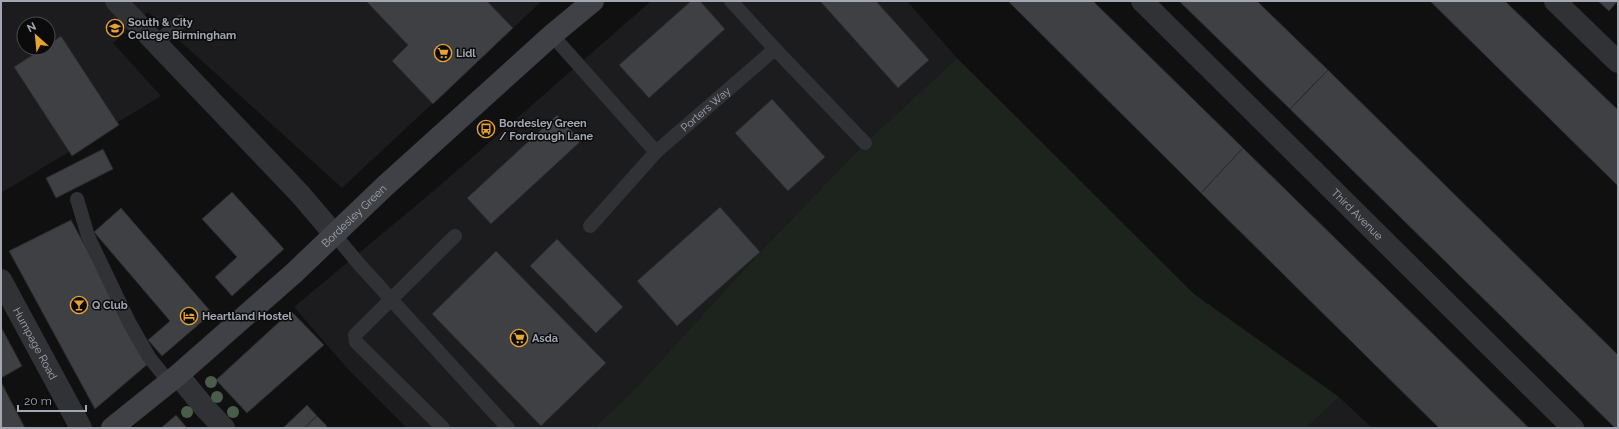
<svg xmlns="http://www.w3.org/2000/svg" width="1619" height="429" viewBox="0 0 1619 429" font-family="Raleway,sans-serif">
<style>
.built{fill:#1c1c1e;fill-rule:evenodd}
.green{fill:#1d241d}
.building{fill:#3f4044;stroke:#2a2a2d}
.lines{fill:none;stroke-linecap:round;stroke-linejoin:round}
.service{stroke:#313236;stroke-width:14}
.minor{stroke:#313236;stroke-width:22}
.secondary{stroke:#3f4146;stroke-width:22}
.tree{fill:#4a5d4b}
.labels{text-anchor:middle;stroke-width:3;stroke-linejoin:round;paint-order:stroke}
.poi-label{font-size:11px;font-weight:bold;fill:#a2a7b1;stroke:#0b0b0c;text-anchor:start}
.street-label{font-size:11px;fill:#a2a7b1;stroke:#0b0b0c}
</style>
<rect width="100%" height="100%" fill="#101011"/>
<g class="built">
<path d="M1 1H542L342 188 148 12 113 43 161 96 1 193ZM24 24H48V48H24Z"/>
<path d="M651 1H907L957 58 865 143 760 252 634 390 594 428H407L347 368 294 307 437 188Z"/>
<path d="M1339 397 1372 428H1306Z"/>
</g>
<path class="green" d="M957 58 1194 294 1339 397 1306 428H594L634 390 760 252 865 143Z"/>
<g class="building">
<path d="M366 1H487L513 28 433 104 392 61 408 45Z"/>
<path d="M691 1H700L725 29 649 98 619 65Z"/>
<path d="M820 1H876L929 60 898 88Z"/>
<path d="M1008 1H1093L1243 148 1201 193Z"/>
<path d="M1179 1H1257L1328 70 1290 109Z"/>
<path d="M1430 1H1505L1618 110V186Z"/>
<path d="M1598 1H1618L1609 11Z"/>
<path d="M61 36 119 125 72 156 14 67 43 48H48V45Z"/>
<path d="M1328 70 1618 355V428H1615L1290 109Z"/>
<path d="M772 99 825 157 788 191 735 133Z"/>
<path d="M557 115 581 141 491 224 467 198Z"/>
<path d="M1243 148 1529 428H1439L1201 193Z"/>
<path d="M103 149 113 169 56 198 46 178Z"/>
<path d="M232 192 284 249 232 296 215 277 237 257 202 219Z"/>
<path d="M720 207 760 252 677 326 637 281Z"/>
<path d="M121 208 212 313 162 356 148 340 170 321 94 232Z"/>
<path d="M71 220 149 363 95 409 9 251Z"/>
<path d="M557 239 623 307 596 333 530 266Z"/>
<path d="M496 251 606 363 541 426 432 314Z"/>
<path d="M291 311 324 345 247 413 216 380Z"/>
<path d="M1 327 22 366 1 378Z"/>
<path d="M1 382 25 428H1Z"/>
<path d="M307 405 317 416 304 428H283Z"/>
<path d="M176 415 187 428H161Z"/>
<path d="M317 416 327 426 325 428H304Z"/>
</g>
<g class="lines">
<g class="service">
<path d="M731 1 775 49"/>
<path id="s1" d="M552 35 656 152 775 49 865 143"/>
<path d="M156 43 180 22"/>
<path d="M77 199 88 236 129 322 149 357 169 382"/>
<path d="M590 226 656 152"/>
<path d="M334 234 359 264 508 428"/>
<path d="M443 428 356 342 355 335 455 236"/>
</g>
<g class="minor">
<path d="M116 1 300 194 334 234"/>
<path id="s2" d="M1142 1 1573 428"/>
<path d="M1555 1 1618 62"/>
<path id="s3" d="M1 280 81 428"/>
<path d="M178 375 205 408 224 428"/>
</g>
<path class="secondary" id="s4" d="M112 428 178 375 294 273 385 186 552 35 593 1"/>
</g>
<g class="tree">
<circle cx="211" cy="382" r="6"/>
<circle cx="217" cy="397" r="6"/>
<circle cx="187" cy="412" r="6"/>
<circle cx="233" cy="412" r="6"/>
</g>
<defs>
<symbol id="university-ring" viewBox="-11 -11 22 22"><circle r="9.5" fill="#0b0b0c" stroke="#e8a431" stroke-width="1.5"/><path d="M0-5L7-2L0 1L-7-2ZM-4 1L0 2.5L4 1V4Q0 6-4 4Z" fill="#e8a431"/></symbol>
<symbol id="supermarket-ring" viewBox="-11 -11 22 22"><circle r="9.5" fill="#0b0b0c" stroke="#e8a431" stroke-width="1.5"/><path d="M-6-5.5h2.5l.6 2H6L4.5 2H-2.5L-4.4-4H-6ZM-1.5 3.2a1.3 1.3 0 1 0 .1 0ZM3 3.2a1.3 1.3 0 1 0 .1 0Z" fill="#e8a431"/></symbol>
<symbol id="bus-ring" viewBox="-11 -11 22 22"><circle r="9.5" fill="#0b0b0c" stroke="#e8a431" stroke-width="1.5"/><path d="M-5-6H5V4H4V6H2V4H-2V6H-4V4H-5ZM-3.5-4V0h7V-4ZM-3.5 1.2v1.5H-2V1.2ZM2 1.2v1.5H3.5V1.2Z" fill="#e8a431"/></symbol>
<symbol id="bar-ring" viewBox="-11 -11 22 22"><circle r="9.5" fill="#0b0b0c" stroke="#e8a431" stroke-width="1.5"/><path d="M-6-5H6L.8 .8V4.5H3.5V6h-7V4.5H-.8V.8Z" fill="#e8a431"/></symbol>
<symbol id="hotel-ring" viewBox="-11 -11 22 22"><circle r="9.5" fill="#0b0b0c" stroke="#e8a431" stroke-width="1.5"/><path d="M-6-4.5h1.5V1H6V5H4.5V3h-9V5H-6ZM-4 0a1.8 1.8 0 1 1 3.6 0ZM.5 0V-2.5h3Q6-2.5 6 0Z" fill="#e8a431"/></symbol>
</defs>
<g fill-rule="evenodd">
<use href="#university-ring" x="105" y="18" width="20" height="20"/>
<use href="#supermarket-ring" x="433" y="43" width="20" height="20"/>
<use href="#bus-ring" x="476" y="119" width="20" height="20"/>
<use href="#bar-ring" x="69" y="295" width="20" height="20"/>
<use href="#hotel-ring" x="179" y="306" width="20" height="20"/>
<use href="#supermarket-ring" x="509" y="328" width="20" height="20"/>
</g>
<g class="labels">
<g class="poi-label">
<text x="128" y="26">South &amp; City<tspan x="128" dy="13">College Birmingham</tspan></text>
<text x="456" y="57">Lidl</text>
<text x="499" y="127">Bordesley Green<tspan x="499" dy="13">/ Fordrough Lane</tspan></text>
<text x="92" y="309">Q Club</text>
<text x="202" y="320">Heartland Hostel</text>
<text x="532" y="342">Asda</text>
</g>
<g class="street-label">
<text dy="4" stroke="none"><textPath href="#s1" startOffset="222">Porters Way</textPath></text>
<text dy="4" stroke="none"><textPath href="#s2" startOffset="303">Third Avenue</textPath></text>
<text dy="4" stroke="none"><textPath href="#s4" startOffset="322">Bordesley Green</textPath></text>
<text dy="4" stroke="none"><textPath href="#s3" startOffset="72">Humpage Road</textPath></text>
</g>
</g>
<rect width="1619" height="429" fill="none" stroke="#a2a7b1" stroke-width="4"/>
<g transform="translate(36 36) rotate(333)"><circle r="19" fill="#0b0b0c" stroke="#47494e"/>
<path d="M0-3L7 15L0 10L-7 15Z" fill="#e8a431"/>
<text y="-6" font-size="11" font-weight="bold" text-anchor="middle" fill="#a2a7b1">N</text>
</g>
<path d="M18 405v6h68v-6" fill="none" stroke="#a2a7b1" stroke-width="2"/>
<text x="24" y="405" font-size="12" fill="#a2a7b1" stroke="#0b0b0c" stroke-width="3" paint-order="stroke">20 m</text>
</svg>
